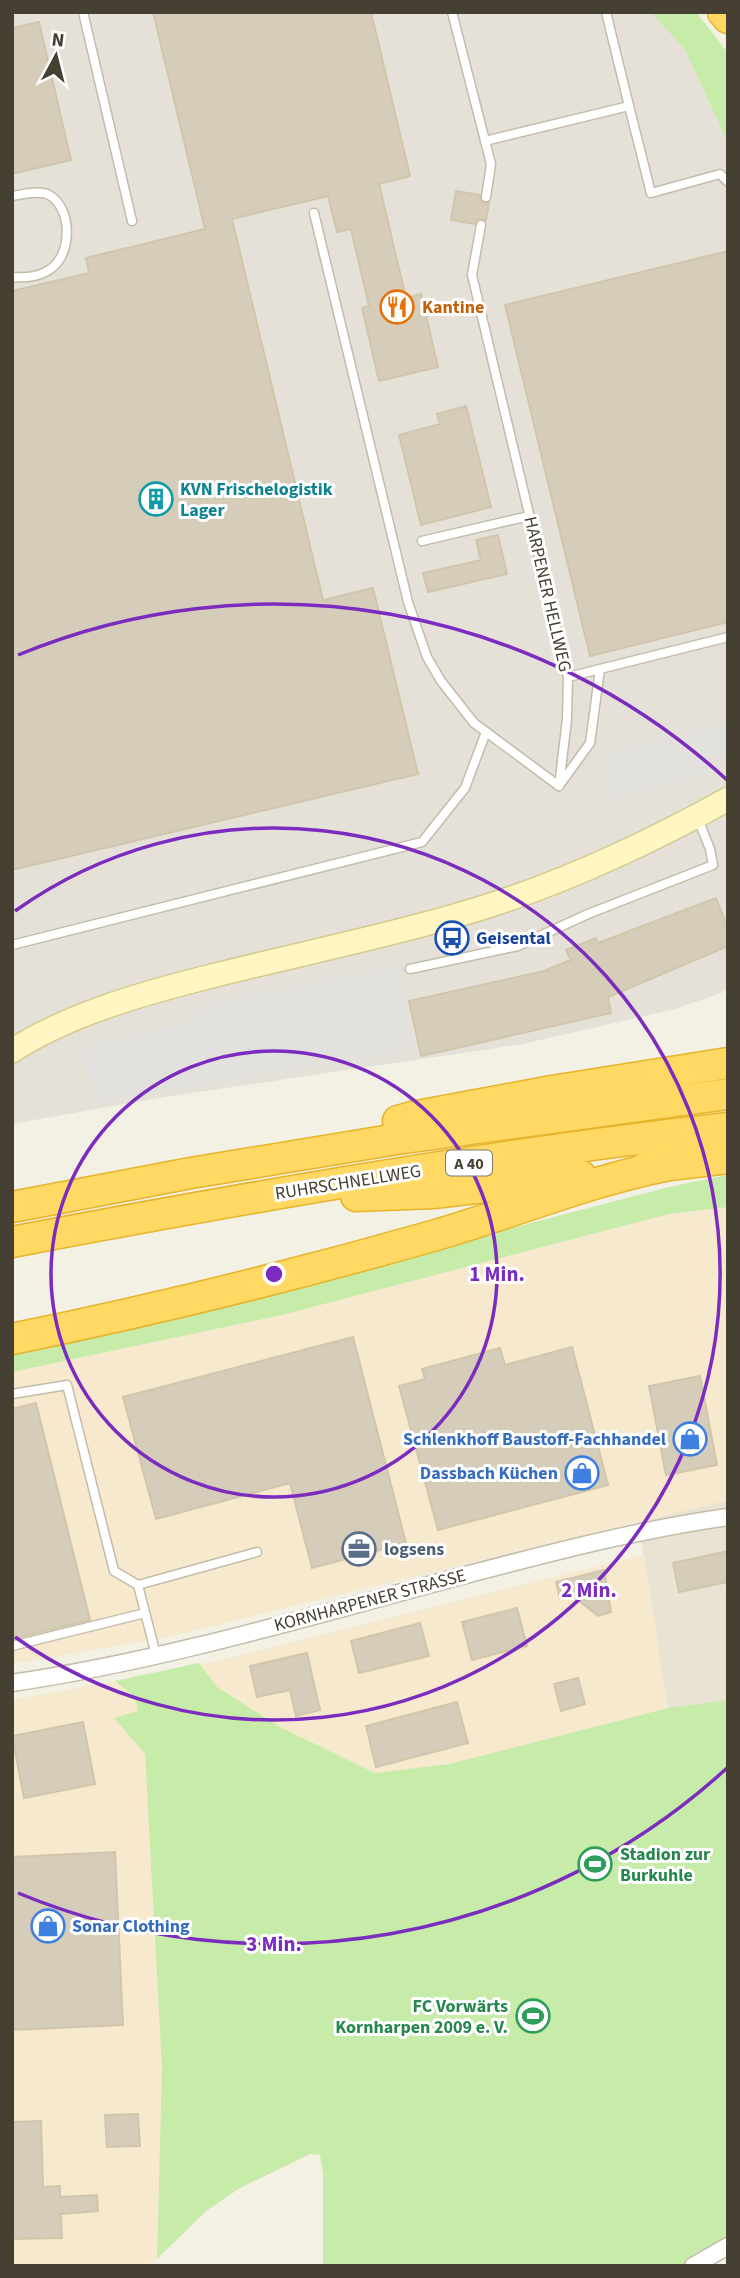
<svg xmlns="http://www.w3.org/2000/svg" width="740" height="2278" viewBox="0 0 740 2278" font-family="'Source Sans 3',sans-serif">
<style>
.residential{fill:#e8e3d2}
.commercial{fill:#f7e9cd}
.industrial{fill:#e5e1d9}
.green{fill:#c7eba9}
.parking{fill:#e3e1dd}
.building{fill:#d5cdb9;stroke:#d1c6ab;stroke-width:2}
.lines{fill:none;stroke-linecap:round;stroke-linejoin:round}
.lane-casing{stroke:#c2bca9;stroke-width:11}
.street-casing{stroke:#c2bca9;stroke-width:19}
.secondary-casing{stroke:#d6ca90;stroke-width:26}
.highway-casing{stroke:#e7b32a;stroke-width:33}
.lane{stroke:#fff;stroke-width:8}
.street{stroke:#fff;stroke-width:16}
.secondary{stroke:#fff6c2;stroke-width:23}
.highway{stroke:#ffd963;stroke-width:30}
.ring{fill:none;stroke:#7b2cbf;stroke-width:3.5}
.labels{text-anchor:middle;stroke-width:6;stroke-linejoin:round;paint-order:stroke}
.shield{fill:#fff;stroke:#7e7970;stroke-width:2}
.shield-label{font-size:16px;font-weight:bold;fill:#464033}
.food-label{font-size:18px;font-weight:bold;fill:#c56008;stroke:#fff;text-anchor:start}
.culture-label{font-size:18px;font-weight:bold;fill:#0d838f;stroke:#fff;text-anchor:start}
.street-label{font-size:18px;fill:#464033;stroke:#fff}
.transit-label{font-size:18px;font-weight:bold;fill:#164399;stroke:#fff;text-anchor:start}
.shop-label{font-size:18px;font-weight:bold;fill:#366cbe;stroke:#fff;text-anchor:end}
.service-label{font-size:18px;font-weight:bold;fill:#4e5e75;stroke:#fff;text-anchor:start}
.leisure-label{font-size:18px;font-weight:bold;fill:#27864d;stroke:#fff;text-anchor:start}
.centre{fill:#7b2cbf;stroke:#fff;stroke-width:3.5}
.ring-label{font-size:21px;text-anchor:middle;font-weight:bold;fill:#7b2cbf;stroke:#fff;stroke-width:6;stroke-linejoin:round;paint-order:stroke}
</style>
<rect width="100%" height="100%" fill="#f3f0e4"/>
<path class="residential" d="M728 1500V1700L668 1708 638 1522Z"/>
<g class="commercial">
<path d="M728 1207V1500L164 1638 12 1664V1372L282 1315 669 1214Z"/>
<path d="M644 1555 668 1708 449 1764 375 1773 280 1727 217 1687 199 1663H209Z"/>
<path d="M115 1681 135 1697 138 1712 115 1718 145 1754 162 2068 157 2259 148 2263 134 2266H12V1700Z"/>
</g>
<path class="industrial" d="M12 12H651L685 50 728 143V988L721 993 675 1009 523 1044 164 1097 12 1124Z"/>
<g class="green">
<path d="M651 12H696L728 53V143L685 50Z"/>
<path d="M728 1175V1207L669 1214 282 1315 12 1372V1346L256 1295 669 1187Z"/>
<path d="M199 1663 217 1687 280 1727 375 1773 449 1764 668 1708 728 1700V2234L692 2266H323V2174L320 2155 310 2154 240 2188 206 2211 157 2259 162 2068 145 1754 114 1718 138 1711 135 1697 115 1681Z"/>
</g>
<g class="parking">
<path d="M728 724V756L709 760 712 774 610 799 600 755Z"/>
<path d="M400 964 414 1051 94 1103 82 1045 191 1023 198 1006Z"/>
</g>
<g class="building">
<path d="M153 12H371L410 176 379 184 406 298 421 294 438 367 379 381 362 308 369 306 351 229 337 232 328 196 232 219 323 600 373 588 418 774 12 870V291L89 273 86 258 205 229Z"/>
<path d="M39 22 71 160 12 174V28Z"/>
<path d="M456 191 480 195 481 202 489 203 486 220 479 219 475 224 451 220Z"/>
<path d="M728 251V622L590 656 505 305Z"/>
<path d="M466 406 491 507 421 525 399 435 440 424 437 414Z"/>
<path d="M498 535 507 574 428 592 423 573 481 560 476 540Z"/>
<path d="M716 898 728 928V946L608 997 611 1013 421 1056 409 1001 544 971 571 960 566 950 596 938 598 943Z"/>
<path d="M353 1337 406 1543 312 1568 290 1483 156 1519 123 1397Z"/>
<path d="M572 1347 608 1485 438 1530 399 1386 425 1379 422 1369 500 1348 505 1365Z"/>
<path d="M700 1376 717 1465 666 1475 649 1386Z"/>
<path d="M36 1403 90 1620 12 1639V1409Z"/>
<path d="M728 1551V1582L679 1592 673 1563Z"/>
<path d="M604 1570 611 1612 598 1616 574 1597 560 1599 556 1582Z"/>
<path d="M517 1608 527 1646 472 1660 462 1622Z"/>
<path d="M420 1623 429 1656 359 1673 351 1641Z"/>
<path d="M307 1653 320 1710 296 1716 290 1690 257 1697 250 1666Z"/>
<path d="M578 1678 585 1704 561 1711 554 1684Z"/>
<path d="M457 1702 468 1743 376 1767 366 1726Z"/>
<path d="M83 1722 95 1784 24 1798 12 1736Z"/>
<path d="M115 1852 123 2025 12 2030V1857Z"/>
<path d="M138 2114 140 2146 107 2147 105 2115Z"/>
<path d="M41 2121 43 2187 60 2186V2197L97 2195 98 2211 61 2214 62 2238 12 2239V2122Z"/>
</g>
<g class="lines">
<defs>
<g id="lane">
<path d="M83 12 132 221"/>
<path d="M452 12 491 164 486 197"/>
<path d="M629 106 651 193 720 174 728 182"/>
<path d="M485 141 629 106 606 12"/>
<path d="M12 196C23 194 40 190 49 195 72 208 72 251 53 267 41 277 27 278 12 277"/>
<path d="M314 213 408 602 427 657 441 681 474 723 559 786"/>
<path d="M481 225 472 275 568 677 567 719 559 786"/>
<path d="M422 541 529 516"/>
<path d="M568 677 728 637"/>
<path d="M561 783 590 743 600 669"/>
<path d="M12 945 422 842 465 788 486 732"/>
<path d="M410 969 518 946 588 914 713 865 710 849 698 819"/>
<path d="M12 1394 67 1385 114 1571 138 1585 156 1655"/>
<path d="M138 1585 257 1552"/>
<path d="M12 1646 145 1613"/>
</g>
<g id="street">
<path d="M12 1683C168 1660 321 1613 473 1573 557 1551 642 1529 728 1517"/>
<path d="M693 2266 728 2246"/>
</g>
<path id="secondary" d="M12 1051C67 1015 141 994 204 978 286 957 370 940 451 917 549 890 640 848 728 799"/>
<g id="highway">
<path d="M723 12 728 18"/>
<path d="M398 1121 412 1117 552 1091 728 1063"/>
<path d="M645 1168 728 1158"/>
<path d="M356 1196 433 1193 581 1176"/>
<path d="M12 1207 191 1173 397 1139 728 1094"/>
<path d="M12 1242C249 1197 488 1155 728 1128"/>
<path d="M12 1339C154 1310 296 1275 436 1235 512 1213 586 1182 664 1166"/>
</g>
</defs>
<use href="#lane" class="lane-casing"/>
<use href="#street" class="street-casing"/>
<use href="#secondary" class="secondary-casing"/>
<use href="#highway" class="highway-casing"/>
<use href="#lane" class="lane"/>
<use href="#street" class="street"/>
<use href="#secondary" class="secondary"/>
<use href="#highway" class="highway"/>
</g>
<g class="ring">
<circle cx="274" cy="1274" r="223"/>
<path d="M15 911A446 446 0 1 1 15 1637"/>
<path d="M727 1768A670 670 0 0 1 18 1893M18 655A670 670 0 0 1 727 780"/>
</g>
<defs>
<symbol id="restaurant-ring" viewBox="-11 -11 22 22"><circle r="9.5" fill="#fff" stroke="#e8710a" stroke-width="1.5"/><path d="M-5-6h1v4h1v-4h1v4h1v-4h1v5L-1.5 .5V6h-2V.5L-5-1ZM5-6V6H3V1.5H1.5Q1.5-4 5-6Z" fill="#e8710a"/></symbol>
<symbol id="building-ring" viewBox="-11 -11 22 22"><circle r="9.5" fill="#fff" stroke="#0f9aa8" stroke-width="1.5"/><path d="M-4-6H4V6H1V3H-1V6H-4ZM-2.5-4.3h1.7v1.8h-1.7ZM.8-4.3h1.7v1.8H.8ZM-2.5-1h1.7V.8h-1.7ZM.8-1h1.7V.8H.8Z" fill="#0f9aa8"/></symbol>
<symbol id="bus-ring" viewBox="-11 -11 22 22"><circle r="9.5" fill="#fff" stroke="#1a4fb4" stroke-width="1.5"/><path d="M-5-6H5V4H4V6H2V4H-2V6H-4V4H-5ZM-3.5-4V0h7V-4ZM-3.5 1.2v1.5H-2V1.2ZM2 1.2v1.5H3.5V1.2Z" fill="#1a4fb4"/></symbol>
<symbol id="shop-ring" viewBox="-11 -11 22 22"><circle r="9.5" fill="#fff" stroke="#3f7fe0" stroke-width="1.5"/><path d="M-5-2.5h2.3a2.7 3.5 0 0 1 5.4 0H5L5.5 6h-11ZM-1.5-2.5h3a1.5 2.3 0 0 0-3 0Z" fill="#3f7fe0"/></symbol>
<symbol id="office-ring" viewBox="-11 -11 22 22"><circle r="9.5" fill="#fff" stroke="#5c6f8a" stroke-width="1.5"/><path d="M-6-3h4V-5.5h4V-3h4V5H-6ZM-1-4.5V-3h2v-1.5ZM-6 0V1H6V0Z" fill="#5c6f8a"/></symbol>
<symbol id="stadium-ring" viewBox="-11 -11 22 22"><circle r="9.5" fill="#fff" stroke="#2e9e5b" stroke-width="1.5"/><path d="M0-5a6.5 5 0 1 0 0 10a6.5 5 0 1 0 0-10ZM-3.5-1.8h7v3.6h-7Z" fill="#2e9e5b"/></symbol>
</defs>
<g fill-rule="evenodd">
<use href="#restaurant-ring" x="378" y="288" width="38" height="38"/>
<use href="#building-ring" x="137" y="480" width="38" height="38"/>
<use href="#bus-ring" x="433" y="919" width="38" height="38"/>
<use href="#shop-ring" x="671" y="1420" width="38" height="38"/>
<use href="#shop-ring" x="563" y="1454" width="38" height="38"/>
<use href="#office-ring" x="340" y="1530" width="38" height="38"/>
<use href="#stadium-ring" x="576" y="1845" width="38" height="38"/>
<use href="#shop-ring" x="29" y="1907" width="38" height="38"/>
<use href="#stadium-ring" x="514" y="1997" width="38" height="38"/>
</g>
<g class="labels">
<rect class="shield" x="446" y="1150.5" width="46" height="25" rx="5"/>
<g class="shield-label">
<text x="469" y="1169">A 40</text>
</g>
<g class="food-label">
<text x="422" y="313">Kantine</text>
</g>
<g class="culture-label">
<text x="180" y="495">KVN Frischelogistik<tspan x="180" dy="21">Lager</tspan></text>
</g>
<g class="street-label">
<text transform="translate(548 594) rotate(77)" y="6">HARPENER HELLWEG</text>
<text transform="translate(348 1182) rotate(-9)" y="6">RUHRSCHNELLWEG</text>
<text transform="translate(370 1600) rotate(-15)" y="6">KORNHARPENER STRASSE</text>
</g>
<g class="transit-label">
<text x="476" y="944">Geisental</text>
</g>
<g class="shop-label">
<text x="666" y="1445">Schlenkhoff Baustoff-Fachhandel</text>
<text x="558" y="1479">Dassbach Küchen</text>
<text x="72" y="1932" text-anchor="start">Sonar Clothing</text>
</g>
<g class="service-label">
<text x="384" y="1555">logsens</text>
</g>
<g class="leisure-label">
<text x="620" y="1860">Stadion zur<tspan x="620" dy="21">Burkuhle</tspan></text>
<text x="508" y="2012" text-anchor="end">FC Vorwärts<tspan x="508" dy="21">Kornharpen 2009 e. V.</tspan></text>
</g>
</g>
<circle cx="274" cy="1274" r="10" class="centre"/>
<g class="ring-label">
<text x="497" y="1281">1 Min.</text>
<text x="589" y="1597">2 Min.</text>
<text x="274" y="1951">3 Min.</text>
</g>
<rect width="740" height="2278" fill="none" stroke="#464033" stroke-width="28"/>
<g transform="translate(56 56) rotate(7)" stroke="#ffffff" stroke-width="5" paint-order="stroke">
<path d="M0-5L12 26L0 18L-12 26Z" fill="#464033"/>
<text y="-10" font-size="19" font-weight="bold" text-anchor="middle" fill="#464033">N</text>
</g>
</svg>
